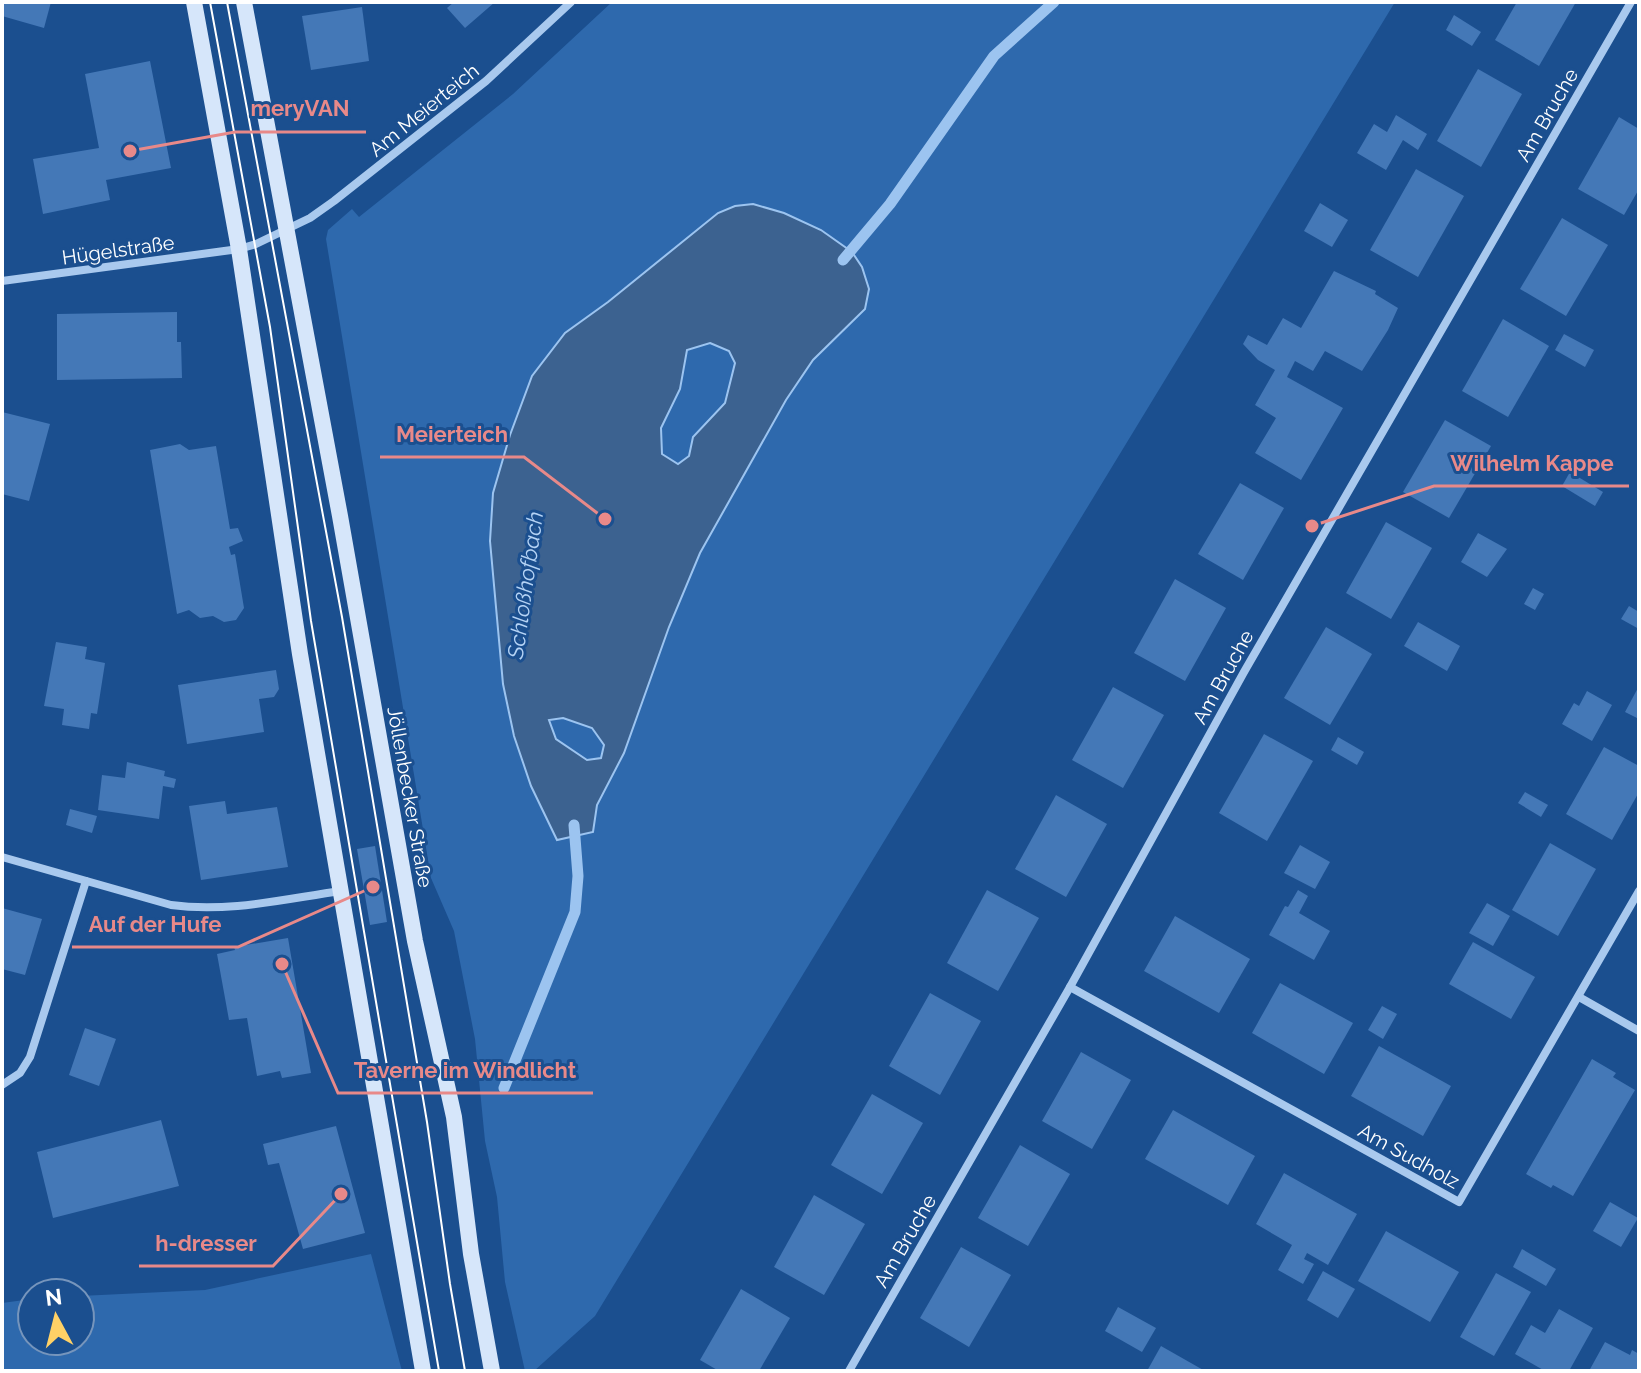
<svg xmlns="http://www.w3.org/2000/svg" width="1641" height="1373" viewBox="0 0 1641 1373" font-family="Raleway,sans-serif">
<style>
.green{fill:#2e69ad}
.water{fill:#3c6290;stroke:#9cc4f0;stroke-width:2;fill-rule:evenodd}
.lines{fill:none;stroke-linecap:round;stroke-linejoin:round}
.stream{stroke:#9cc4f0;stroke-width:11}
.building{fill:#4478b7}
.street{stroke:#a9c9ee;stroke-width:8}
.secondary{stroke:#d6e6fa;stroke-width:16}
.tram{stroke:#fff;stroke-width:2}
.labels{text-anchor:middle;stroke-width:6;stroke-linejoin:round;paint-order:stroke}
.street-label{font-size:20px;fill:#fff;stroke:#1b4f8f}
.water-label{font-size:22px;font-style:italic;fill:#b5d3f5;stroke:#1b4f8f}
.leader{fill:none;stroke:#e88989;stroke-width:3}
.callout-dot{fill:#e88989;stroke:#1b4f8f;stroke-width:3}
.callout-label{font-size:22px;text-anchor:middle;font-weight:bold;fill:#e88989;stroke:#1b4f8f;stroke-width:6;stroke-linejoin:round;paint-order:stroke}
</style>
<rect width="100%" height="100%" fill="#1b4f8f"/>
<g class="green">
<path d="M612 2H1395L595 1316 534 1371H525L505 1282 497 1197 485 1141 475 1039 454 931 431 878 326 239 328 230 352 209 359 217 513 94Z"/>
<path d="M371 1254 402 1371H2V1303L32 1299V1341H80V1296L205 1290Z"/>
</g>
<path class="water" d="M753 204 784 213 821 230 852 252 862 267 869 289 865 309 813 360 786 400 700 553 669 627 624 753 597 805 593 832 557 840 531 786 514 736 503 684 490 541 493 493 510 435 532 376 565 333 608 302 718 213 735 206ZM710 343 729 351 735 363 725 403 693 437 689 456 678 464 662 454 661 428 680 389 687 350ZM563 718 592 728 604 745 601 758 587 760 556 739 549 720Z"/>
<g class="lines">
<g class="stream">
<path d="M843 260 890 204 994 56 1054 2"/>
<path d="M504 1088 575 912 578 876 574 825"/>
</g>
</g>
<g class="building">
<path d="M2 2H51L44 28 2 16Z"/>
<path d="M454 2H495L465 28 447 8Z"/>
<path d="M1517 2H1576L1539 66 1495 40Z"/>
<path d="M362 7 369 61 311 70 302 16Z"/>
<path d="M1454 15 1481 32 1472 46 1446 30Z"/>
<path d="M150 61 171 168 106 180 110 200 43 214 33 159 99 148 85 74Z"/>
<path d="M1478 69 1522 94 1481 167 1437 141Z"/>
<path d="M1396 115 1427 134 1418 150 1403 140 1386 170 1357 153 1374 124 1387 132Z"/>
<path d="M1619 117 1639 129V189L1624 215 1578 189Z"/>
<path d="M1416 169 1464 196 1418 277 1370 250Z"/>
<path d="M1320 203 1348 220 1332 247 1304 231Z"/>
<path d="M1562 218 1608 245 1566 316 1520 289Z"/>
<path d="M1334 271 1376 291 1375 294 1398 308 1388 330 1362 371 1325 351 1313 371 1295 361 1287 377 1343 408 1301 480 1255 453 1276 418 1255 405 1275 370 1258 360 1243 344 1248 335 1267 345 1283 318 1301 328Z"/>
<path d="M177 312V342H181L182 378 57 380V314Z"/>
<path d="M1503 319 1549 346 1508 417 1462 391Z"/>
<path d="M1564 334 1594 350 1585 367 1555 350Z"/>
<path d="M2 412 50 424 29 501 2 494Z"/>
<path d="M1445 420 1491 446 1449 518 1403 492Z"/>
<path d="M180 444 189 450 216 446 230 529 238 528 243 541 229 547 231 555 235 554 244 608 236 620 224 622 213 616 200 618 189 610 177 614 150 450Z"/>
<path d="M1570 472 1603 492 1595 506 1562 486Z"/>
<path d="M1240 483 1284 508 1243 580 1198 554Z"/>
<path d="M1386 522 1432 548 1391 619 1346 593Z"/>
<path d="M1478 533 1507 549 1487 577 1461 562Z"/>
<path d="M1175 579 1226 608 1185 681 1134 653Z"/>
<path d="M1533 588 1544 594 1535 610 1524 604Z"/>
<path d="M1629 606 1639 612V629L1621 619Z"/>
<path d="M1418 622 1460 646 1447 671 1404 646Z"/>
<path d="M1326 627 1372 654 1330 725 1284 698Z"/>
<path d="M56 642 87 647 85 659 105 663 97 714 91 713 89 729 62 725 64 709 44 706Z"/>
<path d="M276 670 279 689 274 697 259 699 264 732 187 744 178 685Z"/>
<path d="M1639 686V719L1625 712Z"/>
<path d="M1113 687 1164 715 1123 788 1072 760Z"/>
<path d="M1587 691 1612 705 1592 741 1562 724 1574 703 1579 706Z"/>
<path d="M1264 734 1313 761 1267 841 1219 813Z"/>
<path d="M1338 737 1364 752 1357 765 1331 750Z"/>
<path d="M1604 747 1639 766V792L1612 840 1566 814Z"/>
<path d="M127 762 165 771 164 776 176 779 174 788 163 786 159 819 98 810 102 775 125 778Z"/>
<path d="M1525 792 1548 805 1541 817 1518 803Z"/>
<path d="M1056 795 1107 824 1066 897 1015 869Z"/>
<path d="M225 801 227 814 277 807 288 867 201 880 189 806Z"/>
<path d="M70 809 97 816 92 833 66 825Z"/>
<path d="M1550 843 1596 869 1558 936 1512 910Z"/>
<path d="M1300 845 1330 862 1315 889 1284 873Z"/>
<path d="M375 846 387 922 370 925 357 849Z"/>
<path d="M987 890 1039 918 998 991 947 963Z"/>
<path d="M1298 890 1308 896 1299 913 1330 931 1314 960 1269 935 1285 906 1288 907Z"/>
<path d="M1487 903 1510 916 1493 946 1469 933Z"/>
<path d="M2 908 42 919 25 975 2 969Z"/>
<path d="M1175 916 1250 959 1219 1013 1144 971Z"/>
<path d="M288 938 311 1073 282 1078 280 1071 257 1076 247 1018 229 1020 217 954 235 950 234 947Z"/>
<path d="M1473 942 1535 977 1511 1019 1449 984Z"/>
<path d="M1280 983 1353 1023 1324 1074 1252 1033Z"/>
<path d="M930 993 981 1021 940 1095 889 1066Z"/>
<path d="M1382 1006 1397 1014 1383 1039 1368 1030Z"/>
<path d="M85 1028 116 1039 99 1086 69 1075Z"/>
<path d="M1379 1046 1451 1086 1423 1136 1351 1096Z"/>
<path d="M1081 1052 1131 1080 1092 1149 1042 1121Z"/>
<path d="M1592 1059 1616 1073 1613 1077 1635 1090 1573 1196 1553 1185 1551 1188 1526 1174Z"/>
<path d="M872 1094 923 1123 882 1194 831 1165Z"/>
<path d="M1173 1110 1255 1156 1228 1205 1145 1159Z"/>
<path d="M161 1120 179 1186 53 1218 37 1152Z"/>
<path d="M336 1126 365 1233 303 1249 279 1163 268 1165 263 1144Z"/>
<path d="M1020 1145 1070 1174 1028 1246 978 1218Z"/>
<path d="M1284 1173 1357 1214 1328 1265 1307 1253 1304 1259 1314 1264 1303 1284 1278 1270 1292 1245 1256 1224Z"/>
<path d="M814 1195 865 1224 824 1295 774 1267Z"/>
<path d="M1610 1202 1638 1218 1621 1247 1593 1231Z"/>
<path d="M1386 1231 1459 1272 1430 1322 1358 1281Z"/>
<path d="M961 1247 1011 1275 969 1347 920 1318Z"/>
<path d="M1522 1249 1556 1269 1546 1286 1513 1267Z"/>
<path d="M1323 1271 1355 1289 1338 1318 1307 1300Z"/>
<path d="M1496 1273 1531 1292 1494 1356 1460 1337Z"/>
<path d="M741 1289 790 1318 759 1371H719L700 1360Z"/>
<path d="M1118 1307 1156 1328 1142 1352 1105 1331Z"/>
<path d="M1559 1309 1593 1328 1569 1371H1545L1515 1354 1531 1325 1545 1333Z"/>
<path d="M1605 1342 1630 1355 1632 1350 1639 1354V1371H1589Z"/>
<path d="M1161 1346 1205 1371H1147Z"/>
</g>
<g class="lines">
<g class="street">
<path d="M2 281 239 249 256 244 310 218 334 201 486 81 571 2"/>
<path d="M2 857 171 905C228 913 284 899 341 891"/>
<path d="M1070 987 1459 1202 1639 891"/>
<path d="M1579 997 1639 1031"/>
<path d="M2 1085 20 1073 30 1057 86 881"/>
<path d="M849 1371 1070 987 1244 672 1631 2"/>
</g>
<g class="secondary">
<path d="M194 2 239 249 300 654 423 1371"/>
<path d="M244 2 340 516 415 941 454 1117 471 1254 492 1371"/>
</g>
<g class="tram">
<path d="M210 2 270 327 311 621 439 1371"/>
<path d="M227 2 342 617 427 1122 450 1284 465 1371"/>
</g>
</g>
<g class="labels">
<g class="street-label">
<text transform="translate(424 110) rotate(-39)" y="7">Am Meierteich</text>
<text transform="translate(1547 115) rotate(-60)" y="7">Am Bruche</text>
<text transform="translate(118 250) rotate(-8)" y="7">Hügelstraße</text>
<text transform="translate(1223 677) rotate(-61)" y="7">Am Bruche</text>
<text transform="translate(410 797) rotate(80)" y="7">Jöllenbecker Straße</text>
<text transform="translate(1409 1156) rotate(29)" y="7">Am Sudholz</text>
<text transform="translate(905 1241) rotate(-60)" y="7">Am Bruche</text>
</g>
<g class="water-label">
<text transform="translate(525 585) rotate(-82)" y="8">Schloßhofbach</text>
</g>
</g>
<path class="leader" d="M130 151L235 132H366M605 519L524 457H380M1312 526L1434 486H1629M373 887L238 947H72M282 964L338 1093H593M341 1194L273 1266H139"/>
<g class="callout-dot">
<circle cx="130" cy="151" r="8"/>
<circle cx="605" cy="519" r="8"/>
<circle cx="1312" cy="526" r="8"/>
<circle cx="373" cy="887" r="8"/>
<circle cx="282" cy="964" r="8"/>
<circle cx="341" cy="1194" r="8"/>
</g>
<g class="callout-label">
<text x="300" y="116">meryVAN</text>
<text x="452" y="442">Meierteich</text>
<text x="1532" y="471">Wilhelm Kappe</text>
<text x="155" y="932">Auf der Hufe</text>
<text x="465" y="1078">Taverne im Windlicht</text>
<text x="206" y="1251">h-dresser</text>
</g>
<rect width="1641" height="1373" fill="none" stroke="#ffffff" stroke-width="8"/>
<g transform="translate(56 1317) rotate(353)"><circle r="38" fill="#1b4f8f" stroke="#7695bc" stroke-width="2"/>
<path d="M0-6L14 30L0 20L-14 30Z" fill="#ffd166"/>
<text y="-12" font-size="22" font-weight="bold" text-anchor="middle" fill="#ffffff">N</text>
</g>
</svg>
